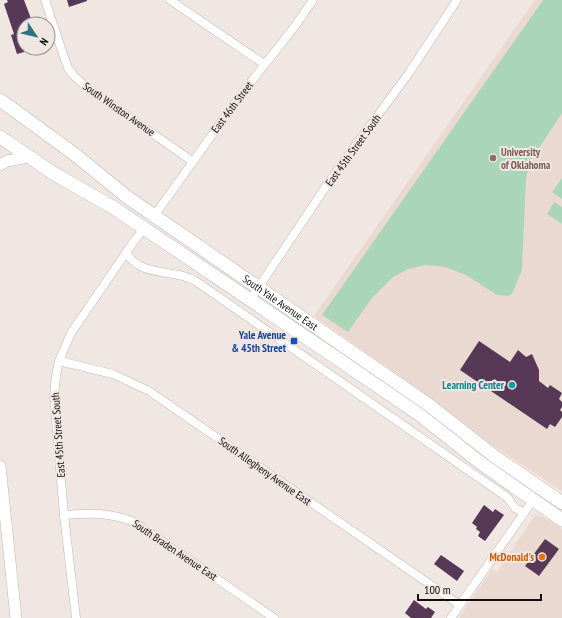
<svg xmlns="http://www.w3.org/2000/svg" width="562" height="618" viewBox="0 0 562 618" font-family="'PT Sans Narrow',sans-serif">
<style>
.built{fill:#ead9d1}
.green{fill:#aad6b7}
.building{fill:#573857}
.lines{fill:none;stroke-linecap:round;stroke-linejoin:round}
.street-casing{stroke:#c1b8b4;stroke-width:9}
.secondary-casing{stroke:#c1b8b4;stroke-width:12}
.primary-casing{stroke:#c1b8b4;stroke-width:14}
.street{stroke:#fff;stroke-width:8}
.secondary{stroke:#fff;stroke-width:11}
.primary{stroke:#fff;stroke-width:13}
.education-dot{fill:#8d6e63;stroke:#f0e6e2;stroke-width:1.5}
.transit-dot{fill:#1a4fb4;stroke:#f0e6e2;stroke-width:1.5}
.culture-dot{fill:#0f9aa8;stroke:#f0e6e2;stroke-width:1.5}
.food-dot{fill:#e8710a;stroke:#f0e6e2;stroke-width:1.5}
.labels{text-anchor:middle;stroke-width:4;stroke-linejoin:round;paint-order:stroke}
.street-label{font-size:11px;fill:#100d0c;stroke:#f0e6e2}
.education-label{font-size:11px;font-weight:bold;fill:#785e54;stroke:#f0e6e2;text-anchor:start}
.transit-label{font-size:11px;font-weight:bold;fill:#164399;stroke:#f0e6e2;text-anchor:end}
.culture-label{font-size:11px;font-weight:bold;fill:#0d838f;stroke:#f0e6e2;text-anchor:end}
.food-label{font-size:11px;font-weight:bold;fill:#c56008;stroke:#f0e6e2;text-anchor:end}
</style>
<rect width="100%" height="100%" fill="#f0e6e2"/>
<g class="built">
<path d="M535 0H562V491L488 442 433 399 314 316Z"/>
<path d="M535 515 543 517 562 529V618H459L492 569 497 572Z"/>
</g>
<g class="green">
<path d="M543 0H562V113L530 162 526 178 522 270 512 294 507 296 497 295 466 275 445 267 426 265 408 269 393 277 372 298 348 332 322 315Z"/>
<path d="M562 178V199L552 192Z"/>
<path d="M554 202 562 207V224L547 214Z"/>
</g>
<g class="building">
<path d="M7 0H24L33 24H24V52L17 54 11 35 14 34 4 4 8 2Z"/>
<path d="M67 0H87V1L69 7Z"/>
<path d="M479 341 510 362 518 350 526 357 532 354 539 370V381L548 388 550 385 562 393 559 399 562 402V407L560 410 562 412V417L555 427 550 424 547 429 460 370Z"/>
<path d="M484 505 493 512 495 509 504 515 485 541 478 536 480 532 476 529 477 527 472 523Z"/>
<path d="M545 539 559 549 539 576 525 566Z"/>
<path d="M441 555 464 571 457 581 434 564Z"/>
<path d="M414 600 426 609 428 607 435 612 431 618H411L405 613Z"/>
</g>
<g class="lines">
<defs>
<g id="street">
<path d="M45 0 63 54 68 68 74 76 90 90 192 161"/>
<path d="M170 0 264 64"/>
<path d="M154 216 237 100 295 26 313 0"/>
<path d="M126 253C130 258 134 263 140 266 157 275 180 271 197 282L508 498 515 508 524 513"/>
<path d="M250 300 333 176 409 73 457 0"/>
<path d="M59 361 113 374 149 391 460 605"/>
<path d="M64 515C90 513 109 512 134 522L274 618"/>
<path d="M76 618 64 515 54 396 56 376 59 361 71 333 132 244 144 228"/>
<path d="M451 618 533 500"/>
</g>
<g id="secondary">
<path d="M0 165 7 161 28 157"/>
<path d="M0 466 16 618"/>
</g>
<g id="primary">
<path id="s1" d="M0 100 73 153 127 197 429 405 494 456 562 503"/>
<path d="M0 137 53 173 114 208 338 359 420 415 482 464 562 520"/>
</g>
</defs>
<use href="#street" class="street-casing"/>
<use href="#secondary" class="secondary-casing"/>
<use href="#primary" class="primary-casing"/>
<use href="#street" class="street"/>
<use href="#secondary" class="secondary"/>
<use href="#primary" class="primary"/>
</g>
<circle class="education-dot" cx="493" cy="158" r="4"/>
<rect class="transit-dot" x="290" y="337" width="8" height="8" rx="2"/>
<circle class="culture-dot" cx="512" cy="385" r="4"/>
<circle class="food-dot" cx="542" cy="557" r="4"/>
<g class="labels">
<g class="street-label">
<text transform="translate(232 107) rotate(-53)" y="4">East 46th Street</text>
<text transform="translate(119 109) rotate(35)" y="4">South Winston Avenue</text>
<text transform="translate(353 150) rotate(-54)" y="4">East 45th Street South</text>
<text dy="4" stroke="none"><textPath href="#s1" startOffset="346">South Yale Avenue East</textPath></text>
<text transform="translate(58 435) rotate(-94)" y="4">East 45th Street South</text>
<text transform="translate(265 471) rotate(35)" y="4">South Allegheny Avenue East</text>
<text transform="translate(175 550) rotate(34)" y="4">South Braden Avenue East</text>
</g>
<g class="education-label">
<text x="501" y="156">University<tspan x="501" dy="13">of Oklahoma</tspan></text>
</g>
<g class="transit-label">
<text x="286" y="339">Yale Avenue<tspan x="286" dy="13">&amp; 45th Street</tspan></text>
</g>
<g class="culture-label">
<text x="504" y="389">Learning Center</text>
</g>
<g class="food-label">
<text x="534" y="561">McDonald's</text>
</g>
</g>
<g transform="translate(36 36) rotate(125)"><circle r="19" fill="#f0e6e2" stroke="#968f8c"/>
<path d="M0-3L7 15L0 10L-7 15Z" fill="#2f7383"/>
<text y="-6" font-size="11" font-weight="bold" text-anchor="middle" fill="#100d0c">N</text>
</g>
<path d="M418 594v6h123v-6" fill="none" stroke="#100d0c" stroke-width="2"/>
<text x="424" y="594" font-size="12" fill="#100d0c" stroke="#f0e6e2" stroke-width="3" paint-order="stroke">100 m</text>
</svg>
